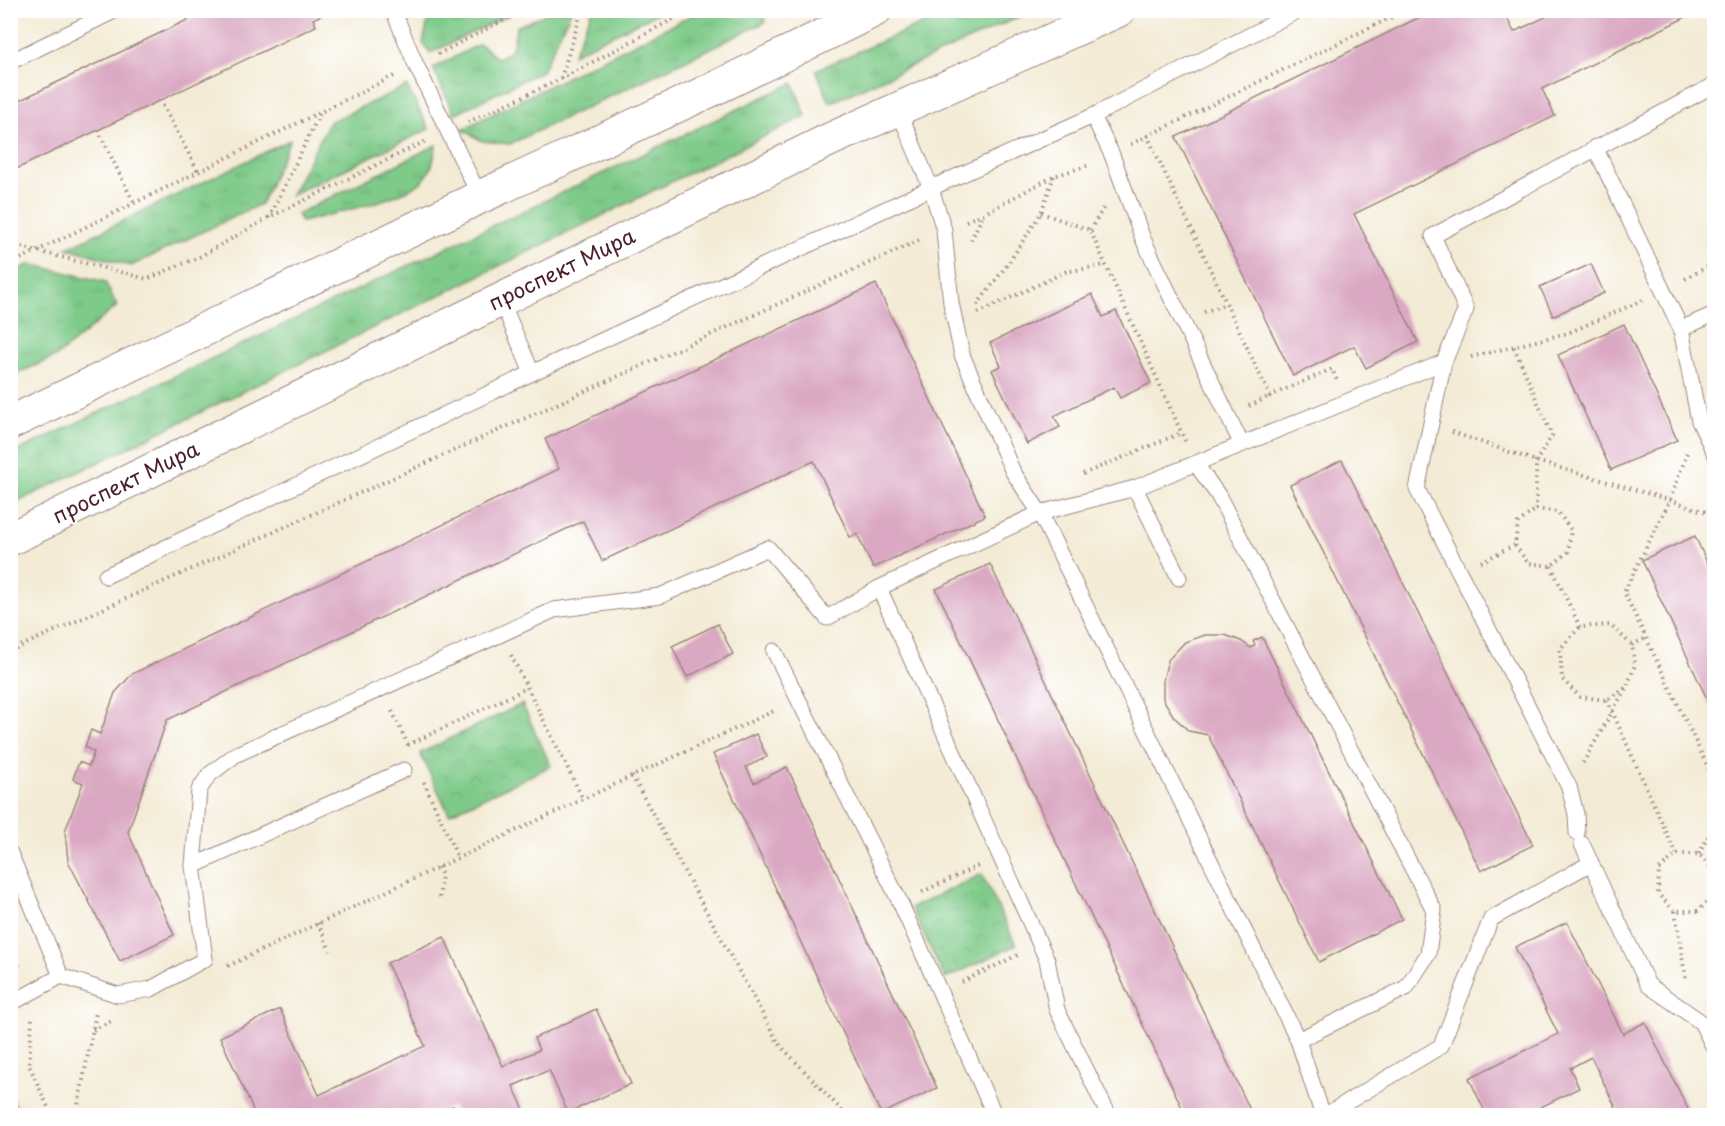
<svg xmlns="http://www.w3.org/2000/svg" width="1725" height="1126" viewBox="0 0 1725 1126" font-family="'Playpen Sans',sans-serif">
<style>
.grass{fill:url(#grass-tufts);stroke:#64745a;stroke-width:1.5}
.park{fill:url(#park-crowns);stroke:#64745a;stroke-width:1.5}
.building{fill:#daa8c2}
.lines{fill:none;stroke-linecap:round;stroke-linejoin:round}
.lane-casing{stroke:#9e8580;stroke-width:17}
.primary-casing{stroke:#9e8580;stroke-width:35}
.path{stroke:#9e8580;stroke-width:4;stroke-dasharray:1.5 4.5;stroke-linecap:butt}
.lane{stroke:#fff;stroke-width:15}
.primary{stroke:#fff;stroke-width:33}
.labels{text-anchor:middle;stroke-width:4.5;stroke-linejoin:round;paint-order:stroke}
.street-label{font-size:21px;fill:#4a1f2b;stroke:#fff}
</style>
<defs>
<pattern id="grass-tufts" width="24" height="20" patternUnits="userSpaceOnUse" patternTransform="scale(1.5)"><rect width="24" height="20" fill="#7eca88"/><path d="M3 7l-1-3M5 7V3M7 7l1-3M15 17l-1-3M17 17v-4M19 17l1-3" fill="none" stroke="#6ead76"/></pattern>
<pattern id="park-crowns" width="20" height="18" patternUnits="userSpaceOnUse" patternTransform="scale(1.5)"><rect width="20" height="18" fill="#7eca88"/><path d="M2 6a3 3 0 1 1 6 0M12 15a3 3 0 1 1 6 0" fill="none" stroke="#6ead76"/></pattern>
</defs>
<rect width="100%" height="100%" fill="#fff"/>
<filter id="ink" filterUnits="userSpaceOnUse"><feTurbulence type="fractalNoise" baseFrequency=".0167" numOctaves="2"/><feDisplacementMap in="SourceGraphic" scale="12" xChannelSelector="R" yChannelSelector="G"/><feConvolveMatrix kernelMatrix="1 2 1 2 8 2 1 2 1" color-interpolation-filters="sRGB"/></filter>
<filter id="wash" filterUnits="userSpaceOnUse"><feTurbulence type="fractalNoise" baseFrequency=".008" numOctaves="4" result="noise"/><feDisplacementMap in="SourceGraphic" scale="24" xChannelSelector="R" yChannelSelector="G"/><feGaussianBlur stdDeviation="1.35" result="paint"/><feColorMatrix in="noise" values="0 0 0 0 0 0 0 0 0 0 0 0 0 0 0 0 0 1.4 0 .05"/><feComposite in="paint" operator="in"/></filter>
<g filter="url(#wash)">
<rect width="100%" height="100%" fill="#f3ebd5"/>
<g class="grass">
<path d="M702 10 760 11 766 22 510 144 482 141 462 129Z"/>
<path d="M1020 10 1022 14 1032 11 830 103 816 70 951 11Z"/>
<path d="M430 11V10L517 11 430 53 423 43Z"/>
<path d="M552 11H571L542 71 454 114 433 68 480 44 497 58C514 52 514 45 516 27Z"/>
<path d="M592 11V10L662 11 573 54Z"/>
<path d="M793 83 806 116 11 505V454Z"/>
<path d="M407 86 429 129 291 195 329 122Z"/>
<path d="M290 140 261 204 131 266 67 248Z"/>
<path d="M436 145C434 158 433 169 424 179 409 198 327 215 301 222L297 214Z"/>
<path d="M30 264 105 282 117 306 57 356 11 376V273Z"/>
</g>
<g class="park">
<path d="M522 704 551 766 449 814 420 753Z"/>
<path d="M982 874 1016 945 945 979 911 908Z"/>
</g>
<g id="blocks">
<g class="building">
<path d="M208 10H332L313 19 316 26 10 172V105Z"/>
<path d="M1434 10H1503L1514 32 1560 10H1700L1542 89 1555 116 1354 214 1418 342 1366 368 1354 346 1293 376 1176 137Z"/>
<path d="M1591 264 1604 293 1553 316 1540 287Z"/>
<path d="M876 284 985 516 873 568 857 534 850 537 814 461 602 561 583 521 167 720 128 832 174 935 120 961 68 861 65 831 83 783 73 779 79 762 89 766 94 752 85 747 91 730 100 734 115 693 132 674 559 469 545 439Z"/>
<path d="M1092 294 1103 317 1116 311 1151 383 1120 398 1114 387 1054 416 1060 427 1027 444 992 370 1001 366 990 343Z"/>
<path d="M1624 324 1677 440 1611 470 1558 355Z"/>
<path d="M1342 460 1533 845 1481 871 1290 485Z"/>
<path d="M1695 536 1714 578V714L1642 560Z"/>
<path d="M990 564 1253 1116H1186L936 589Z"/>
<path d="M718 624 733 654 687 677 672 646Z"/>
<path d="M1205 635H1225L1241 641 1251 648 1255 645 1253 641 1262 637 1402 919 1319 962 1208 735 1189 731 1174 717 1163 699V680L1168 660 1185 642Z"/>
<path d="M756 734 767 757 746 767 754 783 787 767 937 1088 881 1114 713 754Z"/>
<path d="M1567 922 1623 1034 1645 1022 1690 1113 1684 1116H1620L1591 1057 1570 1068 1579 1088 1523 1116H1487L1469 1078 1558 1034 1515 947Z"/>
<path d="M444 937 503 1066 539 1050 534 1038 596 1009 631 1084 568 1113 549 1070 513 1086 527 1116H457L453 1106 432 1116H256L220 1037 280 1009 319 1095 425 1046 387 963Z"/>
<path d="M10 1091 22 1116H10Z"/>
</g>
</g>
</g>
<g filter="url(#ink)">
<use href="#blocks" fill-opacity="0" stroke="#9e8580" stroke-width="1.5"/>
<g class="lines">
<defs>
<g id="lane">
<path d="M393 10 416 65 480 197"/>
<path d="M10 62 116 10"/>
<path d="M898 109 931 188 944 230 951 303 962 355 1013 472 1040 513 1298 1040 1323 1116"/>
<path d="M1093 116 1112 155 1143 239 1241 443"/>
<path d="M1595 147 1681 329 1699 421 1714 452"/>
<path d="M1681 329 1714 314"/>
<path d="M532 373 931 188 1093 116 1299 10"/>
<path d="M1196 464 1218 495 1434 910 1428 954 1406 988 1298 1040"/>
<path d="M1135 488 1179 578"/>
<path d="M106 576 532 373 501 300"/>
<path d="M879 588 1047 960 1057 1010 1109 1116"/>
<path d="M774 651 900 902 995 1116"/>
<path d="M1577 833 1576 814 1569 787 1417 489 1444 362 1466 309 1433 236 1714 85"/>
<path d="M1582 844 1648 985 1701 1022 1714 1048"/>
<path d="M10 853 61 976"/>
<path d="M193 866 404 770"/>
<path d="M10 1004 61 976 118 995 151 989 205 959 193 866 199 790 209 775 235 755 554 610 660 596 768 548 827 618 879 588 1040 513 1135 488 1444 362"/>
<path d="M1324 1116 1441 1046 1491 919 1591 863"/>
</g>
<g id="primary">
<path d="M10 423 480 197 726 83 875 10"/>
<path d="M10 539 829 140 1119 10"/>
</g>
</defs>
<use href="#lane" class="lane-casing"/>
<use href="#primary" class="primary-casing"/>
<g class="path">
<path d="M438 54 523 10"/>
<path d="M561 78 582 10"/>
<path d="M160 100 198 171"/>
<path d="M468 122 561 79 690 10"/>
<path d="M98 130 134 203"/>
<path d="M1147 135 1270 396 1332 369 1337 380"/>
<path d="M1131 144 1406 10"/>
<path d="M1041 213 1090 230 1186 443"/>
<path d="M269 218 321 111"/>
<path d="M966 221 983 214 1054 176 1090 165"/>
<path d="M1090 230 1104 207"/>
<path d="M971 240 983 215"/>
<path d="M10 244 147 279 199 257 268 218 426 141"/>
<path d="M10 264 394 76"/>
<path d="M1685 279 1714 263"/>
<path d="M977 305 1010 261 1041 213 1054 176"/>
<path d="M1204 312 1226 304"/>
<path d="M978 313 1065 272 1105 265"/>
<path d="M1514 347 1552 436 1536 461V509"/>
<path d="M1471 357 1568 333 1643 300"/>
<path d="M1249 406 1270 396"/>
<path d="M1452 432 1536 461 1670 500 1714 515"/>
<path d="M1687 453 1670 500 1624 592 1714 780"/>
<path d="M1083 474 1181 433"/>
<path d="M1536 509 1558 512 1571 530 1568 552 1551 566 1528 563 1515 545 1518 523Z"/>
<path d="M1481 562 1515 545"/>
<path d="M1551 566 1580 627"/>
<path d="M1632 645 1646 638"/>
<path d="M10 651 920 240"/>
<path d="M511 655 583 799"/>
<path d="M1607 700 1676 854"/>
<path d="M392 711 409 747"/>
<path d="M408 745 527 688"/>
<path d="M1583 763 1627 686 1635 665 1632 645 1610 625 1580 627 1560 649 1562 679 1580 697 1607 700 1627 686"/>
<path d="M632 776 779 1044 847 1116"/>
<path d="M424 782 458 858"/>
<path d="M1699 854 1714 825"/>
<path d="M438 867 442 875 439 901"/>
<path d="M1714 870 1699 854H1676L1659 870 1658 894 1675 911H1698L1714 895"/>
<path d="M922 892 978 866"/>
<path d="M1675 911 1686 981"/>
<path d="M318 923 330 951"/>
<path d="M10 949 21 970"/>
<path d="M228 966 611 786 776 710"/>
<path d="M962 982 1018 955"/>
<path d="M32 1019 29 1065 52 1116"/>
<path d="M93 1030 113 1020"/>
<path d="M76 1116 96 1013"/>
</g>
<use href="#lane" class="lane"/>
<use href="#primary" class="primary"/>
</g>
</g>
<g class="labels">
<g class="street-label">
<text transform="translate(562 270) rotate(-26)" y="7">проспект Мира</text>
<text transform="translate(126 483) rotate(-26)" y="7">проспект Мира</text>
</g>
</g>
<rect width="1725" height="1126" fill="none" stroke="#fff" stroke-width="36"/>
</svg>
